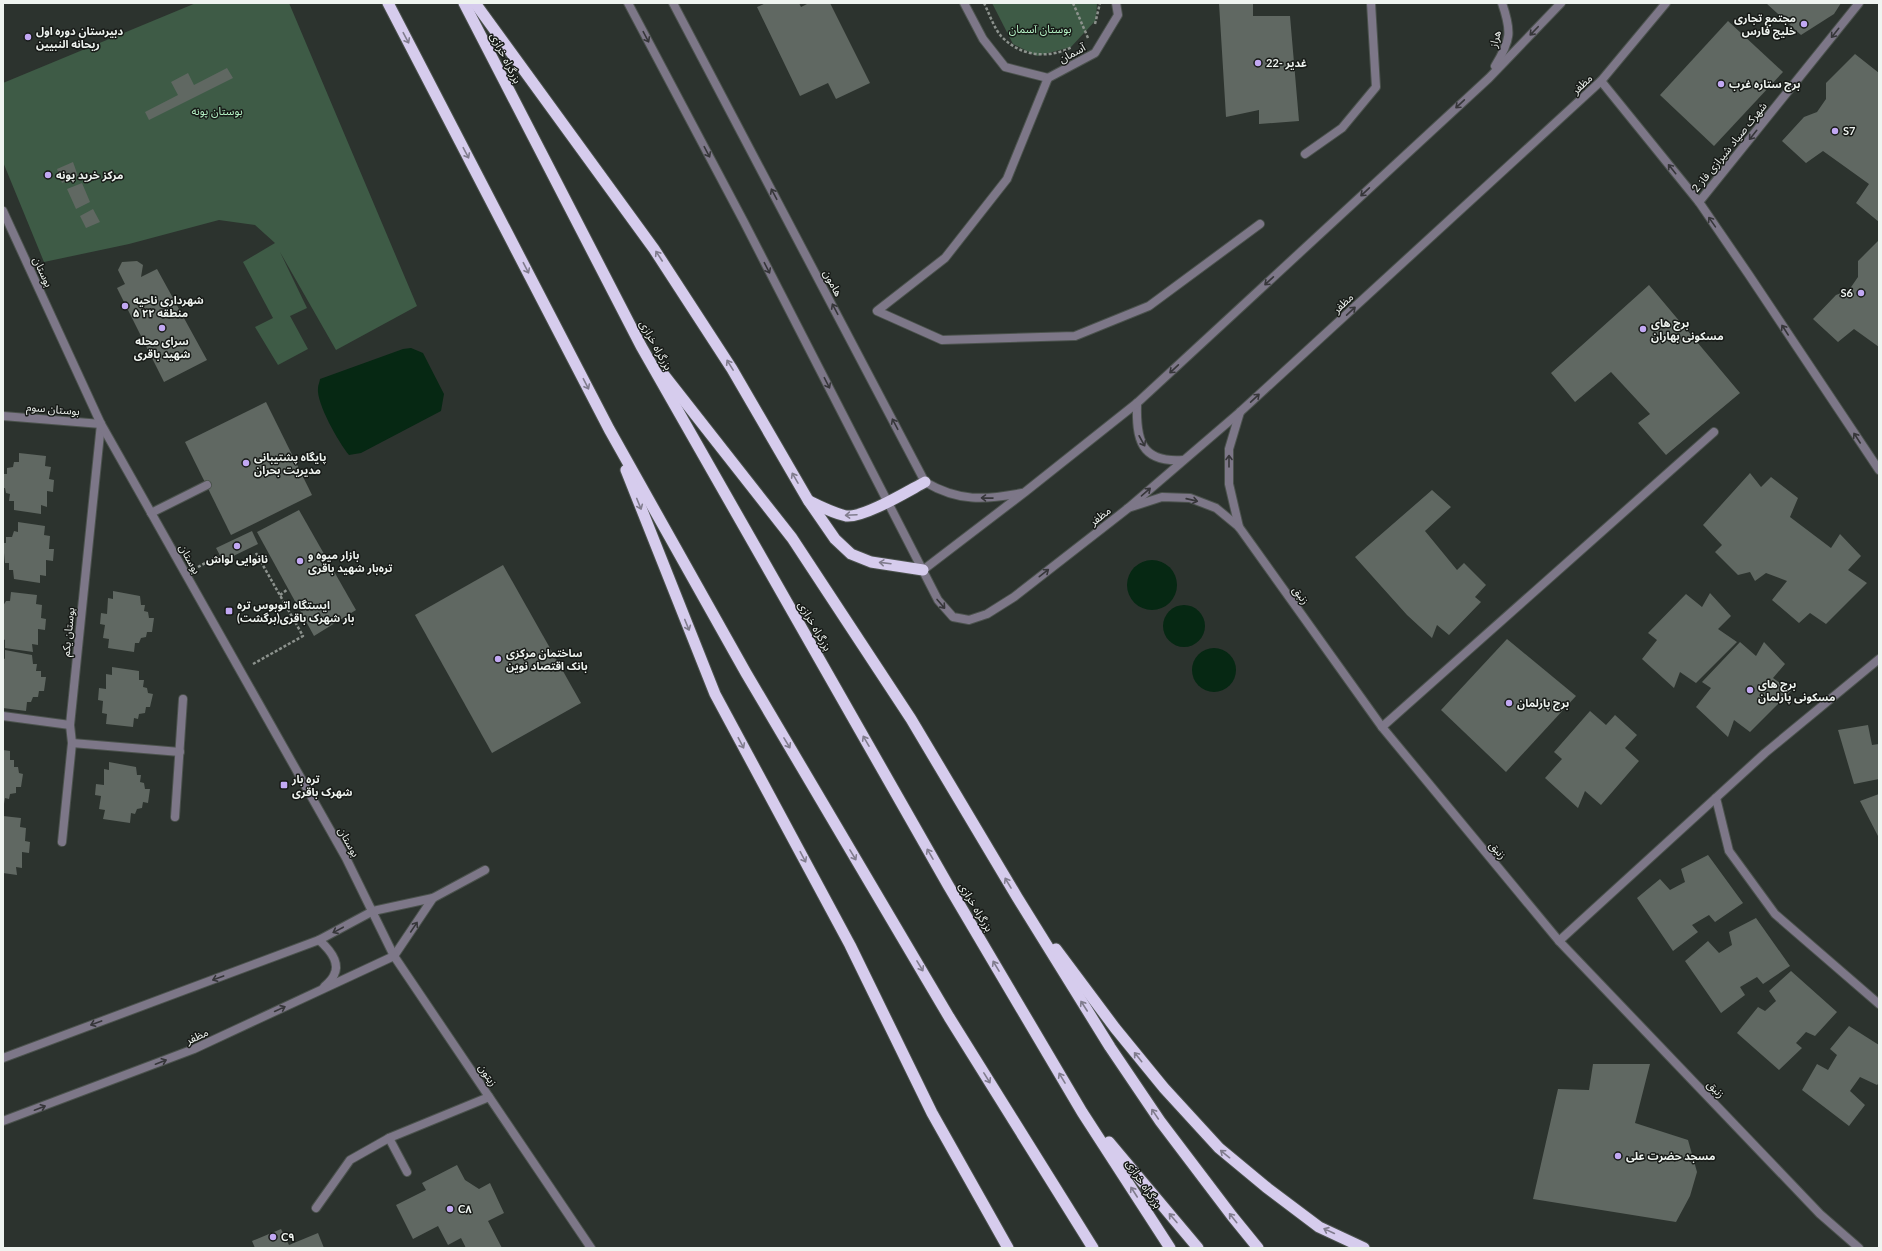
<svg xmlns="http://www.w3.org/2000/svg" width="1882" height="1251" viewBox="0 0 1882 1251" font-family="Lato,'Noto Sans Arabic',sans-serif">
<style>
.green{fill:#3e5b46}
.water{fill:#062813}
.building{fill:#606862}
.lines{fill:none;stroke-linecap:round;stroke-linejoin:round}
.service-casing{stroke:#4b524d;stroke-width:10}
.minor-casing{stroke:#4b524d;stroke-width:10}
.tertiary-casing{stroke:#4b524d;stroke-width:10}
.trunk-casing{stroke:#4b524d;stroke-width:13}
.path{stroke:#8c928d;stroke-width:2.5;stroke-dasharray:3 2;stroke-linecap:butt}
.service{stroke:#7d7788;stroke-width:8}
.minor{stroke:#7d7788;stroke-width:8}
.tertiary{stroke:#7d7788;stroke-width:8}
.trunk{stroke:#d6cced;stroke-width:11}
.oneway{stroke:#363639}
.oneway2{stroke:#807c8d}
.poi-dot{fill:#c2a8f3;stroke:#171a17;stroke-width:1.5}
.labels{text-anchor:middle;stroke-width:3;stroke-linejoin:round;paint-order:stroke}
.poi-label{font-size:11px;font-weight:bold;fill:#eff4f0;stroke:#171a17;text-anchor:start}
.park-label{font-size:11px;fill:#b4f1c4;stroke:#171a17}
.street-label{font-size:11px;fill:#eff4f0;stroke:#171a17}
</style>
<rect width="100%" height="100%" fill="#2c332e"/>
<g class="green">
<path d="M196 3H289L417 306 336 350 280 252 307 308 290 316 308 349 278 365 255 327 273 318 243 262 275 243 255 225 219 220 129 244 44 262 3 162V83Z"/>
<path d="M992 3H1097L1096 20 1071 47 1037 56 1013 44Z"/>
</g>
<g class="water">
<path d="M411 348 423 353 444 394 441 411 361 453 349 455C339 443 316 403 318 388 318 385 320 381 320 379L403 349Z"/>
<circle cx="1152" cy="585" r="25"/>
<circle cx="1184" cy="626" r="21"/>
<circle cx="1214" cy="670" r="22"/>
</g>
<g class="building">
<path d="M766 3H799L801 7 809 3H830L870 83 836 99 828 83 800 96 757 7Z"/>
<path d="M1219 3H1253V16H1290L1299 121 1259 124V110L1226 117Z"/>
<path d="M1766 3H1841L1834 14 1801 35Z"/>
<path d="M1728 21 1783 72 1714 146 1660 95Z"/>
<path d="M1855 54 1879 73V222L1856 203 1869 184 1823 151 1806 163 1782 141 1804 117 1817 112 1826 99V83Z"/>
<path d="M227 68 233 78 149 120 145 112 178 95 171 82 188 73 194 85Z"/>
<path d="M73 162 78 176 62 183 57 169Z"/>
<path d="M82 183 90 202 76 209 67 189Z"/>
<path d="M93 209 100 222 86 228 80 216Z"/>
<path d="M1879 240V347L1854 329 1838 342 1813 319 1836 295 1849 290 1858 277V261Z"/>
<path d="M137 261 143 265 141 277 157 269 207 360 164 382 117 288 125 284 118 270 122 262Z"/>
<path d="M1649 285 1740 393 1666 455 1638 423 1650 414 1611 372 1575 402 1551 373Z"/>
<path d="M266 402 312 495 231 535 185 442Z"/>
<path d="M19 453 46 456 45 466 51 467 49 479 54 480 53 492 47 491V507L41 505V514L14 510V501H9L10 494 6 493 5 488H3V474H7V468L13 467 14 462H19Z"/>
<path d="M1750 473 1761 487 1771 477 1798 498 1790 517 1831 548 1840 534 1861 556 1848 570 1867 583 1826 624 1810 613 1799 623 1772 600 1787 581 1766 573 1755 581 1750 572 1738 575 1715 552 1722 545 1703 525Z"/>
<path d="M1432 490 1451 507 1425 531 1457 570 1464 563 1486 585 1475 597 1481 602 1449 635 1437 625 1432 638 1407 615 1355 557Z"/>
<path d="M299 510 356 610 314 636 257 532Z"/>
<path d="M18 522 45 526 44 535 50 536 49 549H54L53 561 46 560V576L40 575V583L14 579 13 570H9V563H5L3 543H6V537H12L14 531 18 532Z"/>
<path d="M252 531 258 544 223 561 216 548Z"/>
<path d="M503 565 581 703 492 753 415 615Z"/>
<path d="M113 591 140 596 141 605H145L144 611 148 612 149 618H154L152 632H147L146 637 141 638 139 643H135L134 652 108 648 109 639 103 638 105 625 100 624 101 613 107 614 108 598 113 599Z"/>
<path d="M11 592 37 595 36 604 42 605 41 618 46 619 45 630 38 629V645L32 644 33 652 5 648V640L3 639V606L6 601H10Z"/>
<path d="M1710 593 1731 616 1718 629 1737 642 1696 683 1680 672 1674 688 1642 659 1657 640 1648 633 1686 594 1702 607Z"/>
<path d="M1507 639 1576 696 1506 772 1441 710Z"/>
<path d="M1740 642 1756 656 1764 642 1785 664 1773 678 1791 691 1750 732 1734 720 1728 737 1696 707 1711 688 1702 682Z"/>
<path d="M5 650 32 655 33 664H37L36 671H41V677H46L44 691H39L38 697H33L31 702H27L26 711 3 708V658L5 659Z"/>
<path d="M112 667 139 671V680H144L143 687 147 688 148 693 153 694 150 707H146L145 713 139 714 138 719 134 718 133 727 106 724 107 714 102 713 103 701 98 700 99 688 106 689V674L112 675Z"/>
<path d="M1590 711 1606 725 1615 715 1637 735 1625 748 1639 761 1601 805 1585 791 1578 808 1545 778 1562 759 1554 752Z"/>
<path d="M1868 725 1872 745 1879 744V779L1854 784 1838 730Z"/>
<path d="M3 750 10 751V760H14V767H18L19 773 23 774 21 787H16V793L10 794 9 799 5 798 4 804Z"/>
<path d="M109 762 136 767 137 775H141L140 782 144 783 145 789H150L148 803 143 802 142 808 137 809 135 814 131 813 130 823 103 819 105 810 99 809 101 796 95 795 96 784 104 785V769L109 770Z"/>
<path d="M1879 794V838L1860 801Z"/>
<path d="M3 816 21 818 20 827 26 828 25 841 30 842 29 853 22 852V868L16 867 17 875 3 873Z"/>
<path d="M1708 855 1743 903 1715 922 1709 915 1692 925 1698 932 1673 951 1637 898 1660 879 1670 890 1685 882 1681 869Z"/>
<path d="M1756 918 1790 966 1763 984 1757 977 1740 987 1745 995 1721 1013 1685 961 1708 941 1719 953 1732 945 1729 932Z"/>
<path d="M1791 971 1837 1012 1815 1036 1806 1032 1796 1043 1802 1048 1779 1070 1737 1033 1758 1007 1765 1011 1776 1001 1769 991Z"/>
<path d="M1849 1026 1879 1045V1083L1877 1085 1860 1077 1850 1091 1865 1105 1849 1126 1802 1090 1817 1064 1828 1070 1837 1055 1830 1049Z"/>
<path d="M1593 1064H1650L1635 1123 1688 1140 1697 1172 1690 1196 1676 1222 1533 1199 1558 1089 1589 1090Z"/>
<path d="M457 1165 465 1180 479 1189 490 1183 504 1213 488 1221 502 1248H466L461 1238 448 1245 438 1226 413 1239 396 1205 426 1190 422 1183Z"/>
<path d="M281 1229 289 1245 318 1233 324 1248H255L252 1241Z"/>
</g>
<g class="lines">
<defs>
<g id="service">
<path d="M151 513 207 485"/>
<path d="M407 1172 389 1138 489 1097"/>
<path d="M316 1208 350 1160 389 1138"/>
</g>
<g id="minor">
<path d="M964 3 983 39 1005 67 1048 78 1095 53 1118 15 1116 3"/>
<path d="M1048 78 1007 179 945 258 877 311 942 340 1075 336 1149 306 1260 224"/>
<path d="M1601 81 1699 202 1859 3"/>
<path d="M1305 154 1342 128 1376 87 1371 3"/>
<path d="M1699 202 1749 275 1879 470"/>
<path d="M3 416 101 424 70 725 72 743 62 842"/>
<path d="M1128 508 1162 497 1190 498 1216 508 1239 527 1382 727 1559 941 1820 1214 1859 1248"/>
<path d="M1239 527 1229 484V449L1240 412"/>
<path d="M3 716 70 725"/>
<path d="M1382 727 1714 432"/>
<path d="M72 743 180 752"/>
<path d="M1716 798 1729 851 1775 914 1879 1004"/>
<path d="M175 817 183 699"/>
<path d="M433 898 394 956 591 1248"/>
<path d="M373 911 433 898 485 870"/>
<path d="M1559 941 1765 753 1879 659"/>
</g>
<g id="tertiary">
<path d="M628 3 744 222 938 600 953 617 969 620 987 614 1014 597 1127 509 1240 412 1601 81 1666 3"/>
<path d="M673 3 925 482C959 502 985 500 1022 493"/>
<path d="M1495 66C1511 40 1512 32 1502 3"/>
<path d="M3 211 101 424 346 858 394 956 194 1049 3 1121"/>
<path d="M1137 403C1136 439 1140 463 1183 460"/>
<path d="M923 570 1025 492 1137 403 1489 78 1561 3"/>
<path d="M319 940C328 948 341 962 334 975 332 980 327 984 324 987"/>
<path d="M3 1058 319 940 373 911"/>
</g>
<g id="trunk">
<path d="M388 3 609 429 746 673 949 1017 1093 1248"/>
<path d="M464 3 641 346 948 885 1082 1112 1170 1248"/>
<path d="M475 3 654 249 732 369 808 500 835 539 851 554 871 562 923 570"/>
<path d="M664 375 792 538 911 719 1017 897 1110 1047 1160 1121 1232 1216 1258 1248"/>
<path d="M626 470 715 694 850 945 932 1113 1008 1248"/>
<path d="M809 501C821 507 833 513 846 516 864 518 908 491 925 482"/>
<path d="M1056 949 1115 1028 1164 1088 1219 1148 1266 1187 1319 1227 1364 1248"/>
<path d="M1109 1142 1198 1248"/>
</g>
</defs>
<use href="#service" class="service-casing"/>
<use href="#minor" class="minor-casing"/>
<use href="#tertiary" class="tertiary-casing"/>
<use href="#trunk" class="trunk-casing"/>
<g class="path">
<path d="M984 3C989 13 994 28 1001 36 1021 57 1048 59 1072 47"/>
<path d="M1073 3 1088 38"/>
<path d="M1095 24 1100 3"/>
<path d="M198 567 220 555"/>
<path d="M280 595 288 589"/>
<path d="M253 664 303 636 256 553"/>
</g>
<use href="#service" class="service"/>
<use href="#minor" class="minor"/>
<use href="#tertiary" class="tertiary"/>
<use href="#trunk" class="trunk"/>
</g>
<defs><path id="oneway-shaft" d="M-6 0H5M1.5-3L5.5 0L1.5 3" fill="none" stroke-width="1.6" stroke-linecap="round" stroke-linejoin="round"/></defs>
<g class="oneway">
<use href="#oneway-shaft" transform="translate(1534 31) rotate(134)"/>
<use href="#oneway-shaft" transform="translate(1835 33) rotate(129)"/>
<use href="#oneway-shaft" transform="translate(646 37) rotate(62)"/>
<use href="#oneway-shaft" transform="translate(1460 104) rotate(137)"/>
<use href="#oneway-shaft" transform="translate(1753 135) rotate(129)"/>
<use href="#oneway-shaft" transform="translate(707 152) rotate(62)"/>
<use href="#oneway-shaft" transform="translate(1672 169) rotate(-129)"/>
<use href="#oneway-shaft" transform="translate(1365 192) rotate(137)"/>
<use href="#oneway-shaft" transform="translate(774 194) rotate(-118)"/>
<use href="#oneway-shaft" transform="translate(1712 222) rotate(-125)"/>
<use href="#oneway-shaft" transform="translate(767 268) rotate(63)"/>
<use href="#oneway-shaft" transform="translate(1269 281) rotate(137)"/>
<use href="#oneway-shaft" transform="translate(835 309) rotate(-118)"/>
<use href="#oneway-shaft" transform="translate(1351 311) rotate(-43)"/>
<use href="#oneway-shaft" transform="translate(1785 330) rotate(-123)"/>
<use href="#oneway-shaft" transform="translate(1174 369) rotate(137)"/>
<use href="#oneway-shaft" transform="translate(827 383) rotate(63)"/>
<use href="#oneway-shaft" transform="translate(1255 398) rotate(-43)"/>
<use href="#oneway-shaft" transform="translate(895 424) rotate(-118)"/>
<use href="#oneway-shaft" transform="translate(1857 438) rotate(-123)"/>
<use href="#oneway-shaft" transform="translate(1142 441) rotate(61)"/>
<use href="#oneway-shaft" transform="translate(1229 461) rotate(-90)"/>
<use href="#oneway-shaft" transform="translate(1146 492) rotate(-41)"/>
<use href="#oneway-shaft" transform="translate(987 498) rotate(-179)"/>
<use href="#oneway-shaft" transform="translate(1192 500) rotate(13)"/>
<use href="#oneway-shaft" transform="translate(1044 573) rotate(-38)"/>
<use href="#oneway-shaft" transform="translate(941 604) rotate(49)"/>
<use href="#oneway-shaft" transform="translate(414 927) rotate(-56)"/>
<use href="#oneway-shaft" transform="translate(338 930) rotate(152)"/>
<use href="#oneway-shaft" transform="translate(218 978) rotate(160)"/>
<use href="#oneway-shaft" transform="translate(280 1009) rotate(-25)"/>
<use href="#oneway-shaft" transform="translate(96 1023) rotate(160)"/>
<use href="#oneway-shaft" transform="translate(161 1062) rotate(-21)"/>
<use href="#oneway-shaft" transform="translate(40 1108) rotate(-21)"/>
</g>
<g class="oneway2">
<use href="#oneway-shaft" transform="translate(406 38) rotate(62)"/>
<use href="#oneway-shaft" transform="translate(466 153) rotate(62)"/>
<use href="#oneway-shaft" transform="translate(659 256) rotate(-123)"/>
<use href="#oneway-shaft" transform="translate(526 268) rotate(63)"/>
<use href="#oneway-shaft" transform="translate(730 365) rotate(-122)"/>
<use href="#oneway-shaft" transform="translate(586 384) rotate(63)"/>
<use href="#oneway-shaft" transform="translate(795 478) rotate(-120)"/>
<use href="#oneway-shaft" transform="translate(639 504) rotate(68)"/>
<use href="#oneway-shaft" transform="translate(851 515) rotate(177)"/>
<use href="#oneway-shaft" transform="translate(885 563) rotate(-173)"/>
<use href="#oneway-shaft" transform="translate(687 625) rotate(68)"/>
<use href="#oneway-shaft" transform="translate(866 741) rotate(-120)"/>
<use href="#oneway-shaft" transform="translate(741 743) rotate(62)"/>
<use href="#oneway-shaft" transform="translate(787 743) rotate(59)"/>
<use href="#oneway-shaft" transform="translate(930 854) rotate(-120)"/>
<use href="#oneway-shaft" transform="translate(853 855) rotate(59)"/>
<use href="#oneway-shaft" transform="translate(803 857) rotate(62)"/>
<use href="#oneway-shaft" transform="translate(1008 883) rotate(-121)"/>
<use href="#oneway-shaft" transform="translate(920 966) rotate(59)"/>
<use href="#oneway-shaft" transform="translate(996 966) rotate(-121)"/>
<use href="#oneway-shaft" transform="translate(1084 1006) rotate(-123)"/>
<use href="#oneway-shaft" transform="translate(1138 1057) rotate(-129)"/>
<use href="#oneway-shaft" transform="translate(987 1078) rotate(58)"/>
<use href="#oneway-shaft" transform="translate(1062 1078) rotate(-121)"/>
<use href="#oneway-shaft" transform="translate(1155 1114) rotate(-124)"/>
<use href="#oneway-shaft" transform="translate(1225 1154) rotate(-141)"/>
<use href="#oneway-shaft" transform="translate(1134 1192) rotate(-123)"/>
<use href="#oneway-shaft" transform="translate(1173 1218) rotate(-131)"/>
<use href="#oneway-shaft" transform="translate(1233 1218) rotate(-129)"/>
<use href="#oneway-shaft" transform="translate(1329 1231) rotate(-155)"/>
</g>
<g class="poi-dot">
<circle cx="1804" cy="24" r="4"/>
<circle cx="28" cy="37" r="4"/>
<circle cx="1258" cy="63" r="4"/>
<circle cx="1721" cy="84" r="4"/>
<circle cx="1835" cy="131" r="4"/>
<circle cx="48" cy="175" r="4"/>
<circle cx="1861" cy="293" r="4"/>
<circle cx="125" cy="306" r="4"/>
<circle cx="162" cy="328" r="4"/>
<circle cx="1643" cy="329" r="4"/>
<circle cx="246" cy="463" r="4"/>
<circle cx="237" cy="546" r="4"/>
<circle cx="300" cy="561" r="4"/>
<rect x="225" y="607" width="8" height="8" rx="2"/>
<circle cx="498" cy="659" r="4"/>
<circle cx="1750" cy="690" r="4"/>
<circle cx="1509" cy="703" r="4"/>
<rect x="280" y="781" width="8" height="8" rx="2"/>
<circle cx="1618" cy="1156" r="4"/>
<circle cx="450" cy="1209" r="4"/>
<circle cx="273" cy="1237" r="4"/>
</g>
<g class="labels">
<g class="poi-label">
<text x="1796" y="22" text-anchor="end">مجتمع تجاری<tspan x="1796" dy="13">خلیج فارس</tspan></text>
<text x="36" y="35">دبیرستان دوره اول<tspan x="36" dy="13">ریحانه النبیین</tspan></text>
<text x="1266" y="67">22- غدیر</text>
<text x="1729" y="88">برج ستاره غرب</text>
<text x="1843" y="135">S7</text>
<text x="56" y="179">مرکز خرید پونه</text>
<text x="1853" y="297" text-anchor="end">S6</text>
<text x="133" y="304">شهرداری ناحیه<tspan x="133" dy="13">۵ منطقه ۲۲</tspan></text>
<text x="1651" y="327">برج های<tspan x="1651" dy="13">مسکونی بهاران</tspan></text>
<text x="162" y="345" text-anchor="middle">سرای محله<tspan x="162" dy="13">شهید باقری</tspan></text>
<text x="254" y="461">پایگاه پشتیبانی<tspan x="254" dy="13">مدیریت بحران</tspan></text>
<text x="308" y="559">بازار میوه و<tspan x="308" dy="13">تره‌بار شهید باقری</tspan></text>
<text x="237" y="563" text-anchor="middle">نانوایی لواش</text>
<text x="237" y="609">ایستگاه اتوبوس تره<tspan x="237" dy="13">بار شهرک باقری(برگشت)</tspan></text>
<text x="506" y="657">ساختمان مرکزی<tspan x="506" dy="13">بانک اقتصاد نوین</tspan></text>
<text x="1758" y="688">برج های<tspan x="1758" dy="13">مسکونی پارلمان</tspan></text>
<text x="1517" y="707">برج پارلمان</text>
<text x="292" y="783">تره بار<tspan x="292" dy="13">شهرک باقری</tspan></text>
<text x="1626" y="1160">مسجد حضرت علی</text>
<text x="458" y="1213">C۸</text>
<text x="281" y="1241">C۹</text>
</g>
<g class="park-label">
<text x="1040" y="33">بوستان آسمان</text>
<text x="217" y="115">بوستان پونه</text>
</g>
<g class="street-label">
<text transform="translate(1495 39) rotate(-76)" y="4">هراز</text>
<text transform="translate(1072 53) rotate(-28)" y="4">آسمان</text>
<text transform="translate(506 58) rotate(63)" y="4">بزرگراه خرازی</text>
<text transform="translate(1582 84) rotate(-43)" y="4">مظفر</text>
<text transform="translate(1729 147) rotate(-51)" y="4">شهرک صیاد شیرازی فاز 2</text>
<text transform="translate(43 272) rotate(65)" y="4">بوستان</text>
<text transform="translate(833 283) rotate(62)" y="4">هامون</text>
<text transform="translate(1343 303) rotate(-43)" y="4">مظفر</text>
<text transform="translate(656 345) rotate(61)" y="4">بزرگراه خرازی</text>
<text transform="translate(53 409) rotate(5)" y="4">بوستان سوم</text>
<text transform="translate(1100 516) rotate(-38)" y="4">مظفر</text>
<text transform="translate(190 559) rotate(61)" y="4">بوستان</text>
<text transform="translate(1301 595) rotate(55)" y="4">زنبق</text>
<text transform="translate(815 626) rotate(60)" y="4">بزرگراه خرازی</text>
<text transform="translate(68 632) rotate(-84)" y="4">بوستان یکم</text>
<text transform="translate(349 842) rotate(61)" y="4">بوستان</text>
<text transform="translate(1498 850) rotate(50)" y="4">زنبق</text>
<text transform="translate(976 907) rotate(59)" y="4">بزرگراه خرازی</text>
<text transform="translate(197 1036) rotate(-24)" y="4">مظفر</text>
<text transform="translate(488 1075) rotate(56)" y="4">زیتون</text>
<text transform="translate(1716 1089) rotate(46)" y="4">زنبق</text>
<text transform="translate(1144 1184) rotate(57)" y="4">بزرگراه خرازی</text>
</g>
</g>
<rect width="1882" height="1251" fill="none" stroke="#eff4f0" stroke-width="8"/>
</svg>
